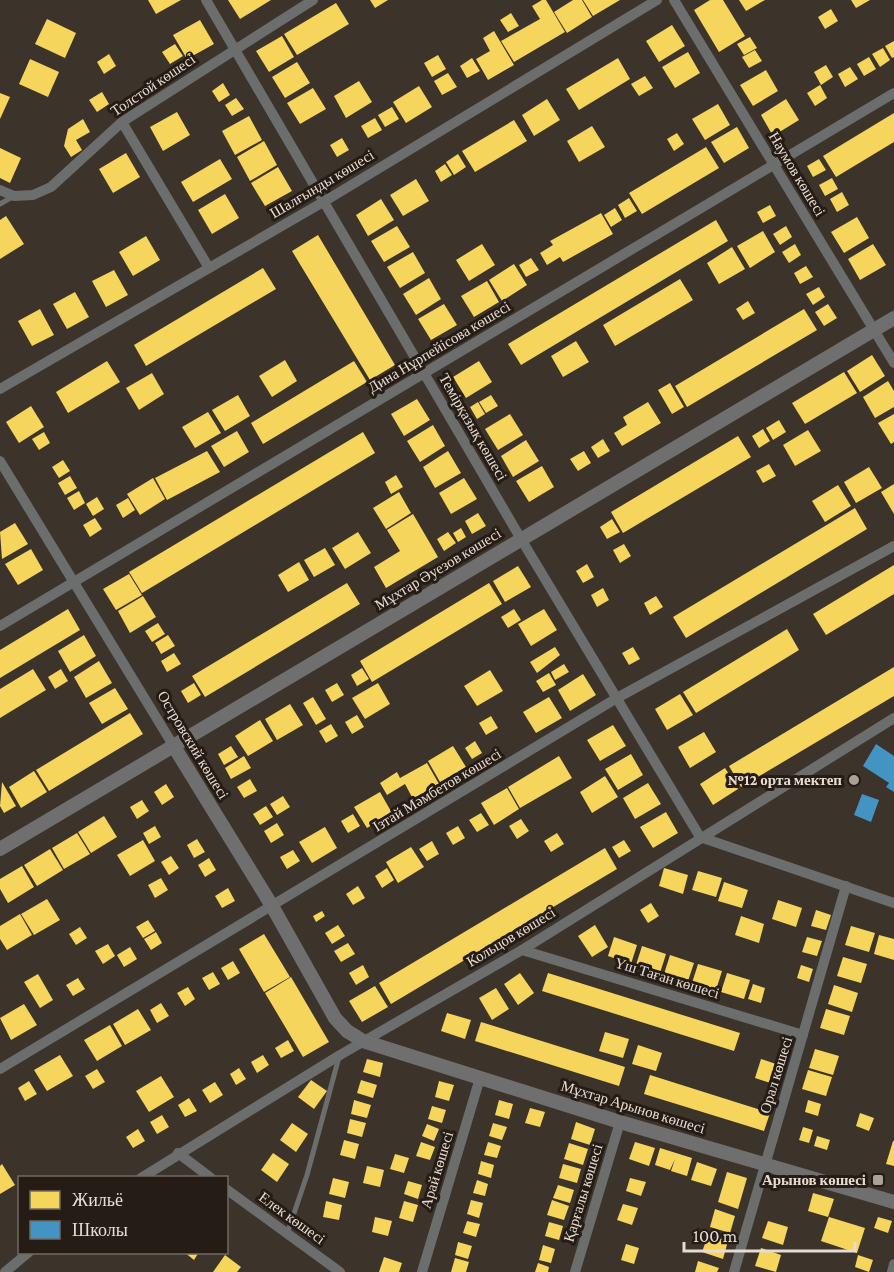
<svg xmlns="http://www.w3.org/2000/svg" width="894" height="1272" viewBox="0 0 894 1272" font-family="'Crimson Pro',serif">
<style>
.homes{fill:#f6d55c}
.schools{fill:#4393c3}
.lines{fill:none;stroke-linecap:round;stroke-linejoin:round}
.lane{stroke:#6c6e6e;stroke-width:5}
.street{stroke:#6c6e6e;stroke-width:10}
.secondary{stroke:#6f6f6f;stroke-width:14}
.poi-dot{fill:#aca198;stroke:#241c15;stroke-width:2}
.labels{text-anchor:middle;stroke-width:6;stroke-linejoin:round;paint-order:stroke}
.street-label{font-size:15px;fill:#e8dcd2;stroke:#241c15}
.poi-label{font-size:15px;font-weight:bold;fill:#e8dcd2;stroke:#241c15;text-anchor:end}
</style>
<rect width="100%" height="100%" fill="#3c332b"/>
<g class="homes">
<path d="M148 0H181L156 14Z"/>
<path d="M228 0H271L240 19Z"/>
<path d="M370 0H388L375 8Z"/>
<path d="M542 0H546L565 32 514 62 501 41 540 19 532 6Z"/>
<path d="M573 0H582L592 17 567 33 554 12Z"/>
<path d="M583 0H620L593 16Z"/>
<path d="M710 0H723L745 36 719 52 694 10Z"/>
<path d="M739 0H765L746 11Z"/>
<path d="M851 0H870L856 8Z"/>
<path d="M336 3 349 24 297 55 284 34Z"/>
<path d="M831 9 838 21 825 29 818 17Z"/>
<path d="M511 13 519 26 508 32 500 20Z"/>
<path d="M47 19 76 33 65 58 35 44Z"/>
<path d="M200 20 214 44 187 59 173 35Z"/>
<path d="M672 25 685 46 659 62 646 41Z"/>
<path d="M494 31 514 65 488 80 476 59 490 51 483 38Z"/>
<path d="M282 36 294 57 269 72 256 51Z"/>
<path d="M750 37 757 48 744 55 737 44Z"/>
<path d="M894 41V57L892 58 885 46Z"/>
<path d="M175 44 183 56 170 64 162 52Z"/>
<path d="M883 48 890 60 880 67 872 54Z"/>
<path d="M755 50 762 61 749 68 742 57Z"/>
<path d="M688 52 700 73 675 88 662 67Z"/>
<path d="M109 54 116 66 104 74 97 62Z"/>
<path d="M438 55 446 69 432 77 424 63Z"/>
<path d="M869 57 876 69 864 76 857 64Z"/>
<path d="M472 58 480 71 467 78 460 66Z"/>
<path d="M618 58 630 79 579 110 566 89Z"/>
<path d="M30 59 59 72 48 97 19 84Z"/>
<path d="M297 62 310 83 285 98 272 77Z"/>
<path d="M826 65 833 77 821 85 814 72Z"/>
<path d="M850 67 858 79 845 87 838 74Z"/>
<path d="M766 70 778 91 753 106 740 85Z"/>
<path d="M448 73 457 87 442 95 434 81Z"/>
<path d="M645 76 653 88 639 96 631 84Z"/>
<path d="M359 81 372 102 346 118 334 96Z"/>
<path d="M223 83 230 95 219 102 212 91Z"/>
<path d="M820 85 827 98 815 106 807 93Z"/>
<path d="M419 86 432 107 406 123 393 102Z"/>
<path d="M313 88 326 109 300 124 287 103Z"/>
<path d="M102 92 109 104 97 112 89 100Z"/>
<path d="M0 93 10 97 0 119Z"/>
<path d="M236 98 244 109 232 116 225 105Z"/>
<path d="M547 99 560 120 534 136 522 115Z"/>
<path d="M786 99 799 120 773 136 761 115Z"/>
<path d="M718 104 730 125 705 140 692 119Z"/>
<path d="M392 107 399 119 385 127 378 115Z"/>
<path d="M177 112 190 135 163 151 150 127Z"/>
<path d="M894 113V142L836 177 823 156Z"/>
<path d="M249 116 262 140 235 155 222 131Z"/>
<path d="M375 118 382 130 368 138 361 126Z"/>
<path d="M83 119 90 132 76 140 82 150 71 157 64 146 68 129Z"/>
<path d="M514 120 527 141 475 172 462 151Z"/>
<path d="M592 126 605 147 579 162 567 141Z"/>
<path d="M737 127 749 148 724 163 711 142Z"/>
<path d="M677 133 684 144 674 151 667 139Z"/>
<path d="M342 138 349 150 337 157 330 145Z"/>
<path d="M264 141 277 165 250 181 237 157Z"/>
<path d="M706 147 719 168 642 214 629 193Z"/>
<path d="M0 148 21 158 10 183 0 178Z"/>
<path d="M126 153 140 177 113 193 99 169Z"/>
<path d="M458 154 466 167 454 175 446 162Z"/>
<path d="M220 159 232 179 193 202 181 182Z"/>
<path d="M819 159 826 170 813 177 807 166Z"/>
<path d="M445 164 452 175 441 182 435 171Z"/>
<path d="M278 167 292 191 265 206 251 183Z"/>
<path d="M832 178 838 189 825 196 819 185Z"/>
<path d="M416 179 429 201 403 216 390 195Z"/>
<path d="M842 192 849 205 837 212 830 199Z"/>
<path d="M225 194 239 218 212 234 198 210Z"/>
<path d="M629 198 637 211 625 218 618 205Z"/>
<path d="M381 199 394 220 368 236 356 215Z"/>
<path d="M770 205 776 216 763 223 757 212Z"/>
<path d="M615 208 622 220 611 227 604 215Z"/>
<path d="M601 213 613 234 563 262 560 257 547 265 540 253 553 245 550 241Z"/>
<path d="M6 216 24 244 0 259V220Z"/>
<path d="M857 217 869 238 844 253 831 232Z"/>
<path d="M716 220 728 241 521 365 508 344Z"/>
<path d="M397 226 410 247 384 262 371 241Z"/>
<path d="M786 226 792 237 780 245 773 234Z"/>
<path d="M763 231 775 252 750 268 737 246Z"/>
<path d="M318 235 395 365 370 380 292 251Z"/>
<path d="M146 236 160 260 133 276 119 252Z"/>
<path d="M482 244 495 265 469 281 456 260Z"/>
<path d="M795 244 801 255 789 263 782 252Z"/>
<path d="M873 244 886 265 860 280 848 259Z"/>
<path d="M732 247 745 269 719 284 707 263Z"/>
<path d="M413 252 425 273 400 288 387 267Z"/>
<path d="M531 258 539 270 526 277 519 265Z"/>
<path d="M514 264 527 285 502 301 489 280Z"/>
<path d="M806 266 813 277 800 284 794 273Z"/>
<path d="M263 268 276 289 146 366 134 345Z"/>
<path d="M114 270 128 295 106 307 92 281Z"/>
<path d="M429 278 441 299 416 315 403 294Z"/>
<path d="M680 279 693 300 615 346 603 325Z"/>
<path d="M487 281 499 302 474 317 461 296Z"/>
<path d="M819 287 825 297 813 305 806 294Z"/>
<path d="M75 292 89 317 67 329 53 304Z"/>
<path d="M748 301 755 313 743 320 736 309Z"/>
<path d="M444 304 457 325 431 340 418 319Z"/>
<path d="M828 304 837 318 824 326 815 312Z"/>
<path d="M40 309 54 335 32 346 18 321Z"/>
<path d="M804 309 817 330 687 407 675 386Z"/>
<path d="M576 341 589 362 563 377 551 356Z"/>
<path d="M872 355 885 376 860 392 847 371Z"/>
<path d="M285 360 297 381 272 397 259 376Z"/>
<path d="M107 361 120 382 68 413 56 392Z"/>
<path d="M354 361 367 382 263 444 251 423Z"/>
<path d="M479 361 492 382 466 398 453 377Z"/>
<path d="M844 372 857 393 805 424 792 403Z"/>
<path d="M152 373 164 394 139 410 126 388Z"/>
<path d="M888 381 894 391V407L875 418 863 397Z"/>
<path d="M670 383 684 407 672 414 658 390Z"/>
<path d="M238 395 250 416 225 431 212 410Z"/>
<path d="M491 395 498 406 486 413 479 402Z"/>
<path d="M417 399 430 420 404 436 391 414Z"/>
<path d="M478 402 485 414 477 419 470 407Z"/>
<path d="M648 402 661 423 622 446 614 433 627 425 623 417Z"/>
<path d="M31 406 44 427 19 443 6 422Z"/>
<path d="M208 412 221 433 195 448 182 427Z"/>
<path d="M510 414 523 435 498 450 485 429Z"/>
<path d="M894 414V442L891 444 878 423Z"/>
<path d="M779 420 786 432 773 440 766 428Z"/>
<path d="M433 425 445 446 420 462 407 441Z"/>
<path d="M763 429 770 441 759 448 752 436Z"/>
<path d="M808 430 821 451 795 466 783 445Z"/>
<path d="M237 431 249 452 224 467 211 446Z"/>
<path d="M44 432 50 443 39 450 32 439Z"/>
<path d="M363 432 375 453 142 593 129 572Z"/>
<path d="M738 436 751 457 623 533 611 512Z"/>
<path d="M603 439 610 451 598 458 591 447Z"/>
<path d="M526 440 539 461 513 477 501 456Z"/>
<path d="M207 451 220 472 167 500 155 478Z"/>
<path d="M448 451 461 473 435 488 423 467Z"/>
<path d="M584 451 591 463 578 471 570 459Z"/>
<path d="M63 460 70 471 59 478 52 467Z"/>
<path d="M769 464 776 476 763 483 756 471Z"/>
<path d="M542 466 554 487 529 502 516 481Z"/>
<path d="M869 467 882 488 856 503 844 482Z"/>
<path d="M396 475 403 487 391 494 385 482Z"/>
<path d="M70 476 77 488 65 495 58 483Z"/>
<path d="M153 478 165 499 140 515 127 494Z"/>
<path d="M464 478 477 499 451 514 439 493Z"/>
<path d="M894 484V514L881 492Z"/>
<path d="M838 485 851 506 825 522 812 501Z"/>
<path d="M79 491 85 503 74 510 67 498Z"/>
<path d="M399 492 411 513 386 529 373 508Z"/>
<path d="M97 497 104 509 93 516 86 504Z"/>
<path d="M128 498 135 510 123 518 116 505Z"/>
<path d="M855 508 867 529 686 638 673 617Z"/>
<path d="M478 513 486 526 472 534 465 521Z"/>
<path d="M413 514 438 557 386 588 374 567 400 551 387 530Z"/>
<path d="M95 518 102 529 90 537 83 525Z"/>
<path d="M612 519 620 532 607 539 600 527Z"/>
<path d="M15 523 28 544 2 559 0 532Z"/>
<path d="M461 528 466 537 458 542 453 533Z"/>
<path d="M358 532 371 553 345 569 332 548Z"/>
<path d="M448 532 456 543 444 551 437 539Z"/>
<path d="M624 544 631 556 620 563 613 550Z"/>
<path d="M325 548 335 565 314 577 304 560Z"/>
<path d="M31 549 43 570 18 585 5 564Z"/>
<path d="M299 562 309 580 288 592 278 575Z"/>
<path d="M587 564 594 577 583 583 576 571Z"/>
<path d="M894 565V594L826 635 813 614Z"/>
<path d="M518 566 531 587 505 602 493 581Z"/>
<path d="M129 574 142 595 116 610 103 589Z"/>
<path d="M347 583 360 604 205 697 192 676Z"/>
<path d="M489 583 502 604 372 682 360 661Z"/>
<path d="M603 588 609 600 597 607 591 595Z"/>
<path d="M143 596 156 617 130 633 118 611Z"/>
<path d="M656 596 663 607 650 615 644 603Z"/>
<path d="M68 609 80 630 0 678V650Z"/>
<path d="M514 609 521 620 508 628 501 617Z"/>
<path d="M544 609 557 630 531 646 518 624Z"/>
<path d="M158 623 165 634 152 642 145 631Z"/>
<path d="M787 629 799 650 696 713 683 692Z"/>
<path d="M84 635 96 656 70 672 58 651Z"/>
<path d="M168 635 175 646 161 654 155 643Z"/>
<path d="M555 647 560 655 537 673 530 662Z"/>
<path d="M633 647 640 659 629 665 622 653Z"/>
<path d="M174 653 181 664 167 672 161 661Z"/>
<path d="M99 661 112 683 86 698 74 677Z"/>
<path d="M564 664 569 672 555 680 551 672Z"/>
<path d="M894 667V696L741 787 729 766Z"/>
<path d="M362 668 369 679 357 686 351 675Z"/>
<path d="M33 669 46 690 0 718V689Z"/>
<path d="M61 669 68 681 55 689 48 677Z"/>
<path d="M490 670 503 691 477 706 464 686Z"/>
<path d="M549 673 556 685 543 692 536 681Z"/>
<path d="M583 674 596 695 570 711 558 690Z"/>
<path d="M194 683 201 695 188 703 181 691Z"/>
<path d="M337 683 344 695 332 702 325 690Z"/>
<path d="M378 683 390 704 365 719 352 698Z"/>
<path d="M115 688 128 709 102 724 89 703Z"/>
<path d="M680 694 693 715 667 730 655 709Z"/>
<path d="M313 697 326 719 316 725 303 703Z"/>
<path d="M549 697 562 718 536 733 523 712Z"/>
<path d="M290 704 303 725 277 740 265 719Z"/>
<path d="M130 713 143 734 49 791 36 770Z"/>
<path d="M357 715 364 727 352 734 345 722Z"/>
<path d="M491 716 498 728 486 735 479 723Z"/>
<path d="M260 720 273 741 248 756 235 736Z"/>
<path d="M331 724 338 736 326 743 319 731Z"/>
<path d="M613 725 626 746 600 761 587 740Z"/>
<path d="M704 732 716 752 690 768 678 747Z"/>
<path d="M475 741 482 753 472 759 465 748Z"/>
<path d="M231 746 238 757 224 765 218 754Z"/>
<path d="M453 746 466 767 440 782 428 761Z"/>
<path d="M631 754 643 775 618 790 605 769Z"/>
<path d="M244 756 251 768 231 779 225 768Z"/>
<path d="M559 756 572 778 520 808 508 787Z"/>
<path d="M427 763 439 784 413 799 405 784 387 795 380 783 397 772 400 778Z"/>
<path d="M725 768 738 789 713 805 700 784Z"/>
<path d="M34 771 47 792 21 808 9 787Z"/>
<path d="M605 776 618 797 592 813 580 792Z"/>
<path d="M250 779 257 791 244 798 237 787Z"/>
<path d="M2 782 16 806 4 813 0 806Z"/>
<path d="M648 783 661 804 635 819 623 798Z"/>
<path d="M166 784 174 797 162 805 154 792Z"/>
<path d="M507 788 519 809 494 825 481 803Z"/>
<path d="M380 792 392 813 367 828 354 807Z"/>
<path d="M283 796 290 807 277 815 270 804Z"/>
<path d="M142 800 149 811 137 819 130 807Z"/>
<path d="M266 806 273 817 260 825 253 814Z"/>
<path d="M666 812 678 833 653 848 640 827Z"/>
<path d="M481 813 489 825 477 832 469 820Z"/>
<path d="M353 814 360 826 348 833 341 821Z"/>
<path d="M104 816 117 837 91 853 78 832Z"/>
<path d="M521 819 529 831 517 839 509 826Z"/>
<path d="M277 823 284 835 271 843 264 831Z"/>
<path d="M155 826 161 837 149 844 143 833Z"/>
<path d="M458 826 465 838 453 845 446 833Z"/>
<path d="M325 827 337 848 312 863 299 842Z"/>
<path d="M77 833 90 854 64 869 52 848Z"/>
<path d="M557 833 564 844 551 852 544 841Z"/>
<path d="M197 839 205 852 194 858 187 845Z"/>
<path d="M143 840 155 861 130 876 117 855Z"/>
<path d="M624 840 631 851 619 858 612 847Z"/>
<path d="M432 841 439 854 427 861 419 849Z"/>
<path d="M411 847 424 867 398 883 386 862Z"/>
<path d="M605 848 617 869 391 1004 379 983Z"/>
<path d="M50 849 63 870 37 886 24 865Z"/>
<path d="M293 850 300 861 287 869 280 857Z"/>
<path d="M171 856 179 868 169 875 161 862Z"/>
<path d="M209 858 216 870 205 877 198 865Z"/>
<path d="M22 866 34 887 8 903 0 889V879Z"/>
<path d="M387 868 394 880 382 888 375 876Z"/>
<path d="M664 868 688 875 683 894 659 886Z"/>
<path d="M698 871 722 878 716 897 692 890Z"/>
<path d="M161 878 168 890 155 898 148 885Z"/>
<path d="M724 882 748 890 742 908 718 901Z"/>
<path d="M358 886 365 898 353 905 346 894Z"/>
<path d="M228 888 235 901 222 908 215 896Z"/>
<path d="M47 899 60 920 34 935 21 914Z"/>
<path d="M778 900 802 908 796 927 772 919Z"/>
<path d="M651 903 659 916 648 923 640 910Z"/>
<path d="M816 910 831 915 826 930 811 926Z"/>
<path d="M322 911 325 916 316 922 313 916Z"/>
<path d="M20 914 32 935 7 950 0 939V926Z"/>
<path d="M741 916 764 924 759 943 735 935Z"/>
<path d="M148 920 155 931 143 938 136 927Z"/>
<path d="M338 925 345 936 332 944 325 933Z"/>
<path d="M595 925 608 947 592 957 578 936Z"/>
<path d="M851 926 875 933 869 952 845 945Z"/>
<path d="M80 927 87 938 76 945 69 934Z"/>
<path d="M156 932 162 943 151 950 144 939Z"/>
<path d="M264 934 290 977 264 992 239 949Z"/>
<path d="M879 935 894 939V960L874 954Z"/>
<path d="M614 937 637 945 631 964 608 956Z"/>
<path d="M807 937 822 941 817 956 802 952Z"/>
<path d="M348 943 355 954 341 962 334 951Z"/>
<path d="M108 944 115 956 103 964 95 951Z"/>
<path d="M642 946 666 954 660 973 636 965Z"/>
<path d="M130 947 137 959 124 967 117 955Z"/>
<path d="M670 955 694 963 688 981 664 974Z"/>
<path d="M843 957 867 964 861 983 837 976Z"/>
<path d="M233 961 240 973 228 980 221 968Z"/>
<path d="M698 964 722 971 716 990 692 983Z"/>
<path d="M363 965 369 977 356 985 349 973Z"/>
<path d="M801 965 813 969 809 982 797 978Z"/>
<path d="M213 972 220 984 209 990 202 978Z"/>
<path d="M520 973 534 993 518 1005 504 984Z"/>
<path d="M548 973 740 1033 734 1051 542 991Z"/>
<path d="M727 973 750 980 744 999 721 992Z"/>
<path d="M38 974 53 1000 40 1008 24 982Z"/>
<path d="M291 977 329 1042 303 1057 265 993Z"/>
<path d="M78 978 85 989 73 996 66 985Z"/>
<path d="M753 984 765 988 761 1003 748 999Z"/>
<path d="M834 985 858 993 852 1012 828 1004Z"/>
<path d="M375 986 388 1007 362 1022 349 1001Z"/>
<path d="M188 987 195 999 185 1006 177 993Z"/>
<path d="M496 988 509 1009 492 1020 479 998Z"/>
<path d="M161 1003 169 1016 157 1023 150 1010Z"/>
<path d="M24 1004 37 1025 11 1040 0 1018Z"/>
<path d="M138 1009 151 1030 125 1045 113 1024Z"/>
<path d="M826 1009 850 1016 844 1035 820 1028Z"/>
<path d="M447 1013 471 1020 465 1039 441 1031Z"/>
<path d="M481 1022 625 1067 619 1086 475 1041Z"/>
<path d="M110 1025 122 1046 97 1061 84 1040Z"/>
<path d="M605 1032 629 1039 623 1058 599 1051Z"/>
<path d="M288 1040 294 1051 281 1058 275 1048Z"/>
<path d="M638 1045 662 1053 656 1071 632 1064Z"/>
<path d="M815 1049 839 1056 833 1075 809 1068Z"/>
<path d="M60 1055 73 1076 47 1091 34 1070Z"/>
<path d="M263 1055 269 1065 257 1073 251 1062Z"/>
<path d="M367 1059 383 1063 380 1077 363 1072Z"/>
<path d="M761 1059 785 1067 779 1086 755 1078Z"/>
<path d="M239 1068 246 1079 236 1085 230 1074Z"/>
<path d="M97 1069 105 1082 93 1089 85 1076Z"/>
<path d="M808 1070 832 1077 826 1096 802 1089Z"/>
<path d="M650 1075 770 1113 764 1131 644 1094Z"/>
<path d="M161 1076 174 1097 149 1112 136 1091Z"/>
<path d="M311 1080 327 1091 314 1109 298 1097Z"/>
<path d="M361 1080 377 1085 373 1098 357 1093Z"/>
<path d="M29 1081 37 1094 25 1101 18 1088Z"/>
<path d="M439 1081 454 1085 449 1101 435 1097Z"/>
<path d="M215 1082 223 1095 210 1103 202 1090Z"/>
<path d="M189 1098 197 1111 185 1117 178 1105Z"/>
<path d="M354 1100 371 1105 367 1118 351 1114Z"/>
<path d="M499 1100 513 1104 509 1119 495 1115Z"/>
<path d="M808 1100 821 1104 818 1116 805 1112Z"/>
<path d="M432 1106 446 1110 442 1123 428 1119Z"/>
<path d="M530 1108 545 1112 540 1127 525 1123Z"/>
<path d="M860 1113 874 1118 869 1131 856 1126Z"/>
<path d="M162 1115 169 1127 157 1134 150 1122Z"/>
<path d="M350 1119 366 1123 362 1137 347 1133Z"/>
<path d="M576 1122 595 1129 590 1145 571 1139Z"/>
<path d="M292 1123 308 1134 296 1152 280 1140Z"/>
<path d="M493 1123 507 1127 502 1140 489 1136Z"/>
<path d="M427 1124 439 1129 434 1141 422 1136Z"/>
<path d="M803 1127 813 1130 809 1143 799 1140Z"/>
<path d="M138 1129 145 1141 133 1148 126 1137Z"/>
<path d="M817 1136 830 1140 827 1150 814 1146Z"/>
<path d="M344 1140 359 1144 355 1159 340 1155Z"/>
<path d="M893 1141H894V1166L886 1164Z"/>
<path d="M421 1142 435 1147 430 1160 416 1156Z"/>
<path d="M488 1142 501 1146 497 1158 484 1155Z"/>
<path d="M635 1142 655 1148 649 1166 629 1159Z"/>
<path d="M569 1143 588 1149 583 1165 564 1159Z"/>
<path d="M660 1148 692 1158 687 1176 671 1171 675 1159 670 1170 655 1165Z"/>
<path d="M273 1153 289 1164 277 1182 261 1170Z"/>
<path d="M395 1154 409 1158 404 1173 390 1169Z"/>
<path d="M481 1161 494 1165 491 1178 478 1174Z"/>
<path d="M697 1162 717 1169 711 1186 691 1180Z"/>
<path d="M2 1164 15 1185 0 1194V1166Z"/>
<path d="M563 1164 581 1169 577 1183 559 1178Z"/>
<path d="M367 1166 384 1170 380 1187 363 1183Z"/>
<path d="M727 1172 747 1178 738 1209 718 1202Z"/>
<path d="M333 1178 349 1182 345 1198 329 1194Z"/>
<path d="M630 1178 646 1182 641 1196 626 1191Z"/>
<path d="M477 1180 488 1184 485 1196 473 1193Z"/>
<path d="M408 1181 422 1185 418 1199 404 1194Z"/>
<path d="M558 1185 574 1190 570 1203 553 1198Z"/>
<path d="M813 1193 834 1199 828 1217 808 1211Z"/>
<path d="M471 1200 483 1203 479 1218 467 1214Z"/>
<path d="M552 1200 569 1206 564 1220 547 1215Z"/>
<path d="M326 1201 342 1205 339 1220 323 1217Z"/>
<path d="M404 1201 418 1205 413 1222 399 1218Z"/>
<path d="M623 1204 638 1208 632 1225 617 1220Z"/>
<path d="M715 1209 735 1216 730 1233 710 1227Z"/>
<path d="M375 1217 392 1221 388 1236 372 1232Z"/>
<path d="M829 1217 865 1228 857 1253 821 1241Z"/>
<path d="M878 1217 892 1221 888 1233 874 1228Z"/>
<path d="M467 1221 480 1224 476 1237 463 1233Z"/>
<path d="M768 1221 788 1227 783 1245 762 1238Z"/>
<path d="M549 1222 563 1226 559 1240 545 1236Z"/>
<path d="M708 1235 728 1241 723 1259 702 1252Z"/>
<path d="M458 1242 472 1246 468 1259 455 1255Z"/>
<path d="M626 1244 639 1248 634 1264 621 1260Z"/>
<path d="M543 1245 555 1249 551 1263 539 1260Z"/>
<path d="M761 1248 781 1255 776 1272 755 1266Z"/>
<path d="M184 1252H199L194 1260Z"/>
<path d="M225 1255 241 1267 237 1272H213Z"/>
<path d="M858 1255 873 1260 869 1272 855 1267Z"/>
<path d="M384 1257 402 1263 399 1272H379Z"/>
<path d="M455 1258 469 1262 466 1272H451Z"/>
<path d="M698 1261 719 1268 717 1272H695Z"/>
<path d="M538 1263 549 1267 548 1272H535Z"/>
</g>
<g class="schools">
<path d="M876 744 894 756V792L886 787 889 783 863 766Z"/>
<path d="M862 794 879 800 871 822 854 815Z"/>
</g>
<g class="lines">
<g class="lane">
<path d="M0 204 14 196"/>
<path d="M287 1234 307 1175 339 1057"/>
</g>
<g class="street">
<path d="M206 0 521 539 700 837 894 903"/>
<path d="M674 0 894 363"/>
<path d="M122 122 209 268"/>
<path d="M0 190 14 196 33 195 51 187 122 122 313 0"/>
<path d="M0 389 325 201 657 0"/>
<path d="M0 461 173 745"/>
<path d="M0 626 894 93"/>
<path d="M522 950 803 1035"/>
<path d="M0 1069 617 698 894 546"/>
<path d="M178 1153 211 1178"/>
<path d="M141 1178 340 1055 522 950 894 718"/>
<path d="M226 1189 340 1272"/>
<path d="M5 1272 29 1252"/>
<path d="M422 1272 480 1078"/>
<path d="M575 1272 620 1122"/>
<path d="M734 1272 846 886"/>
<path d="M892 1272 894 1264"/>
</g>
<g class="secondary">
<path d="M173 745 272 906 335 1018 347 1031 363 1041 620 1122 894 1202"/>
<path d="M0 849 894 318"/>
</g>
</g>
<g class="poi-dot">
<circle cx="854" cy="780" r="6"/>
<rect x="872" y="1174" width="12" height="12" rx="3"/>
</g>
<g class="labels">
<g class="street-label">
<text transform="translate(153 85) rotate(-34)" y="5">Толстой көшесі</text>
<text transform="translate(797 174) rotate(59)" y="5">Наумов көшесі</text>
<text transform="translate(322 184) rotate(-31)" y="5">Шалғынды көшесі</text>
<text transform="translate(439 347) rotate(-31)" y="5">Дина Нұрпейісова көшесі</text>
<text transform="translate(473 427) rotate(60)" y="5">Темірқазық көшесі</text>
<text transform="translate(438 569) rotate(-31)" y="5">Мұхтар Әуезов көшесі</text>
<text transform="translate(193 745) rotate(59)" y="5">Островский көшесі</text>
<text transform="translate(437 790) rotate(-31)" y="5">Ізтай Мәмбетов көшесі</text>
<text transform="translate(511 937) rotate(-31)" y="5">Кольцов көшесі</text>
<text transform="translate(667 978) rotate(17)" y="5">Үш Таған көшесі</text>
<text transform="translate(776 1075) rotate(-73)" y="5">Орал көшесі</text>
<text transform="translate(633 1107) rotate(17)" y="5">Мұхтар Арынов көшесі</text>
<text transform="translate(437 1170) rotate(-73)" y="5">Арай көшесі</text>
<text transform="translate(583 1193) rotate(-73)" y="5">Қарғалы көшесі</text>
<text transform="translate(292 1218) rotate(36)" y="5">Елек көшесі</text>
</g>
<g class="poi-label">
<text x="842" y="785">№12 орта мектеп</text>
<text x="866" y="1185">Арынов көшесі</text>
</g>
</g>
<rect x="18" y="1176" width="210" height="78" fill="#241c15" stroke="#726961" stroke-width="1.5"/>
<rect x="30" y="1191" width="30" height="18" fill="#f6d55c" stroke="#726961" stroke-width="1.5"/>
<text x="72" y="1206" font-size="18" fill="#e8dcd2">Жильё</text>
<rect x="30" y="1221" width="30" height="18" fill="#4393c3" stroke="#726961" stroke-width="1.5"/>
<text x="72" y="1236" font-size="18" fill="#e8dcd2">Школы</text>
<path d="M684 1242v9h171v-9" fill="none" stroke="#e8dcd2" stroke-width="3"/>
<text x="693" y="1242" font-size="18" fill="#e8dcd2" stroke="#241c15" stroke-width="4.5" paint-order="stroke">100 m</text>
</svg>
